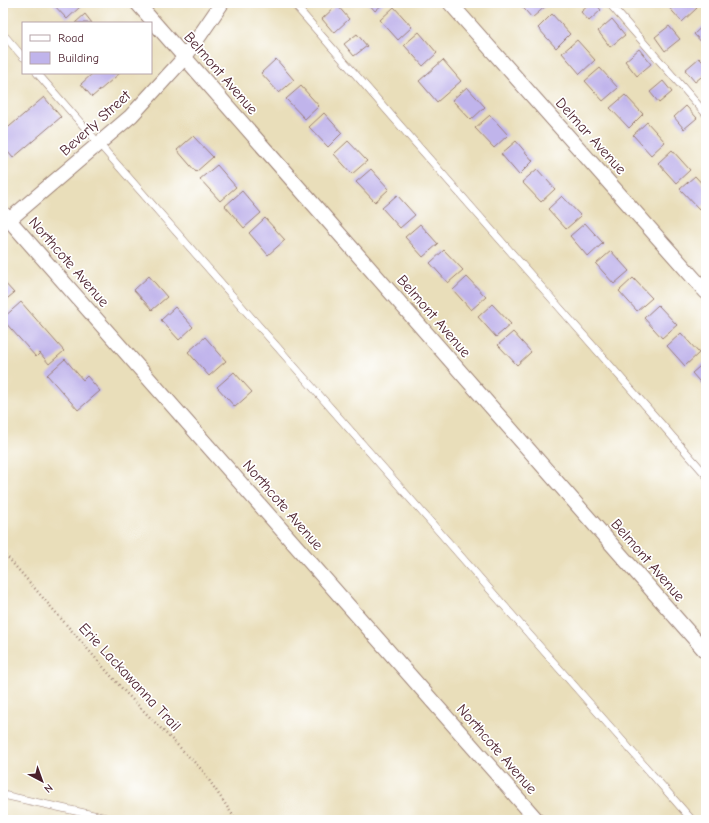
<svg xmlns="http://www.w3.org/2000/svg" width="709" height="823" viewBox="0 0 709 823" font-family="'Comic Neue',sans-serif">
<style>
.building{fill:#c0b4eb}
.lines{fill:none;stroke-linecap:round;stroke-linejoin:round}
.lane-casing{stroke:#9a7e72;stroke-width:8}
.street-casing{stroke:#9a7e72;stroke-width:16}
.path{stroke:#9a7e72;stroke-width:2.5;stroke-dasharray:1 3;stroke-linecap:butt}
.lane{stroke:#fff;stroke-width:7}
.street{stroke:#fff;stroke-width:14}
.labels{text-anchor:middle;stroke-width:3.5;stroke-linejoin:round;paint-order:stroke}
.street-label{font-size:15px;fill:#4a1f2b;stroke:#fff}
</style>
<rect width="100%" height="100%" fill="#fff"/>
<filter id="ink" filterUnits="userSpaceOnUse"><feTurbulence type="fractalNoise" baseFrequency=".025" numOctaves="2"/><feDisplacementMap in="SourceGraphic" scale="8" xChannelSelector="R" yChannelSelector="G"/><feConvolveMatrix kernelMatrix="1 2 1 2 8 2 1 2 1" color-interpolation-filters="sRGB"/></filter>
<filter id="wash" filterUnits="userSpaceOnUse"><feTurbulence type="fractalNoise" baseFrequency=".012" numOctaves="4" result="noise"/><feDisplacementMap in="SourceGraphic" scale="16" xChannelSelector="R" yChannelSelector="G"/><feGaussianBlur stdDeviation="0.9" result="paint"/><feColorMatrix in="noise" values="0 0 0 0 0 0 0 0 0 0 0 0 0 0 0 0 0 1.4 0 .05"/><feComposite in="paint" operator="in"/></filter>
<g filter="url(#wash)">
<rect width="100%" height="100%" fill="#e9deba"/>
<g id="blocks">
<g class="building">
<path d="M52 3H78L81 6 67 19Z"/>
<path d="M368 3H384L375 11Z"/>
<path d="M519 3H545L547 5 532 18Z"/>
<path d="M591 3H595L601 10 589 21 581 12Z"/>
<path d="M665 3H692L697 8 682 22Z"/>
<path d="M337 5 349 19 334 33 322 19Z"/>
<path d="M394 7 412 27 398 40 380 20Z"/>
<path d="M85 14 92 23H75Z"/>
<path d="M552 14 570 34 556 48 538 28Z"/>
<path d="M612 19 625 35 610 47 598 31Z"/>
<path d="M706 23V47L694 34Z"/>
<path d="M669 26 680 39 665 51 655 37Z"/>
<path d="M419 32 437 53 423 66 404 45Z"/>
<path d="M357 34 367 46 354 56 344 44Z"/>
<path d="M577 40 595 60 580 74 562 53Z"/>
<path d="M639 49 651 64 637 76 625 61Z"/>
<path d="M699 58 706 65V73L695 82 685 70Z"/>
<path d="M276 59 294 80 279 93 261 73Z"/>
<path d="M443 60 461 81 437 102 419 81Z"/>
<path d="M600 68 618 88 603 101 585 81Z"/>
<path d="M93 73H120L92 97 81 84Z"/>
<path d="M663 81 672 92 659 103 650 92Z"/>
<path d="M301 86 319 106 305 119 286 99Z"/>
<path d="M467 87 485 107 471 120 452 100Z"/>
<path d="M625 95 643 114 629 128 610 108Z"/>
<path d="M44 97 61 117 13 158 3 146V132Z"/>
<path d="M686 106 697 118 684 129 674 117Z"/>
<path d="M324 113 342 133 328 147 309 127Z"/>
<path d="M490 115 508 135 494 148 475 128Z"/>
<path d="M647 122 665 142 651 155 633 135Z"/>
<path d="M193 136 213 157 196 172 177 150Z"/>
<path d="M348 141 367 161 352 174 334 154Z"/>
<path d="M516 141 533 161 519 175 501 154Z"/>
<path d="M672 150 690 170 676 183 658 163Z"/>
<path d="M217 165 236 187 220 201 200 179Z"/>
<path d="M371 169 389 189 375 202 356 182Z"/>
<path d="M537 169 555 189 541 202 522 182Z"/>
<path d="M695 176 706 188V203L699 209 680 189Z"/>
<path d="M242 191 261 213 244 228 225 206Z"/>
<path d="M397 195 415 215 400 228 382 208Z"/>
<path d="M562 196 581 216 566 229 548 209Z"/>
<path d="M265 218 285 240 268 255 249 233Z"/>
<path d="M585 223 603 243 588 257 570 236Z"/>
<path d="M420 224 438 244 423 257 405 237Z"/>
<path d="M444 250 463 270 448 283 430 263Z"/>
<path d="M611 251 629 271 614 284 596 264Z"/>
<path d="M149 276 167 297 152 310 134 290Z"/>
<path d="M467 277 486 297 471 310 453 290Z"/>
<path d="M633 278 652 298 637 311 619 291Z"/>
<path d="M3 281 14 293 3 302Z"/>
<path d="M21 302 64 351 49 364 40 353 36 357 3 320V318Z"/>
<path d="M492 304 511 324 496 337 478 317Z"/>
<path d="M658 305 677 325 662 338 644 318Z"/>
<path d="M175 307 193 327 179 340 161 320Z"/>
<path d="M513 332 531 352 517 365 498 345Z"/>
<path d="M681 333 699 353 685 366 667 346Z"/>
<path d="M205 337 226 361 209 376 188 352Z"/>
<path d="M65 359 83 380 87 376 100 391 78 410 47 375Z"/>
<path d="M706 361V389L692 373Z"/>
<path d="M234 372 252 392 235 407 217 387Z"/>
</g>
</g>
</g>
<g filter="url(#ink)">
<use href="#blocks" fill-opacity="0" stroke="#9a7e72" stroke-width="1"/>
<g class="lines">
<defs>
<g id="lane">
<path d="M293 3 706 475"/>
<path d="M609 3 706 114"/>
<path d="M3 34 23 57"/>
<path d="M37 73 692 820"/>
<path d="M3 795 116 820"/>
</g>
<g id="street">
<path d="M137 3 706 652"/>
<path d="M450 3 706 292"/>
<path d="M3 213 537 820"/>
<path d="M9 220 131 116 185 57 222 3"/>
</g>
</defs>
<use href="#lane" class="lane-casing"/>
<use href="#street" class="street-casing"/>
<path class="path" d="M3 552 126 693 203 771 236 820"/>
<use href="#lane" class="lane"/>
<use href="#street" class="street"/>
</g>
</g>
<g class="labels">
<g class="street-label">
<text transform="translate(221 73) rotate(49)" y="5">Belmont Avenue</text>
<text transform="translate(95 123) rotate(-42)" y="5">Beverly Street</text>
<text transform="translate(591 136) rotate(48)" y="5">Delmar Avenue</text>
<text transform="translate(69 262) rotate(49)" y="5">Northcote Avenue</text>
<text transform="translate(434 316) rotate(49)" y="5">Belmont Avenue</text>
<text transform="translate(283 505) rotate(49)" y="5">Northcote Avenue</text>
<text transform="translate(648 560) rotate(49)" y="5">Belmont Avenue</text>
<text transform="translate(130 677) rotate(47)" y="5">Erie Lackawanna Trail</text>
<text transform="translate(497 749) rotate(49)" y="5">Northcote Avenue</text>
</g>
</g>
<rect width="709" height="823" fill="none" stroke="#fff" stroke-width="16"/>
<rect x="22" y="22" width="130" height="52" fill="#ffffff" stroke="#b7a5aa"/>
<rect x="30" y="35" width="20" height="6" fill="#ffffff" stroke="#b7a5aa"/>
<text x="58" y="42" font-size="12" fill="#4a1f2b">Road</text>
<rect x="30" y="52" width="20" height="12" fill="#c0b4eb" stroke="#b7a5aa"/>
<text x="58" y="62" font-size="12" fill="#4a1f2b">Building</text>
<g transform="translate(42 781) rotate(139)" stroke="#ffffff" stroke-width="3" paint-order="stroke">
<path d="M0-3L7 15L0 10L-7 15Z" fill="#4a1f2b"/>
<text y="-6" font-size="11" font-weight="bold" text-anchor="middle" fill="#4a1f2b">N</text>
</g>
</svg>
